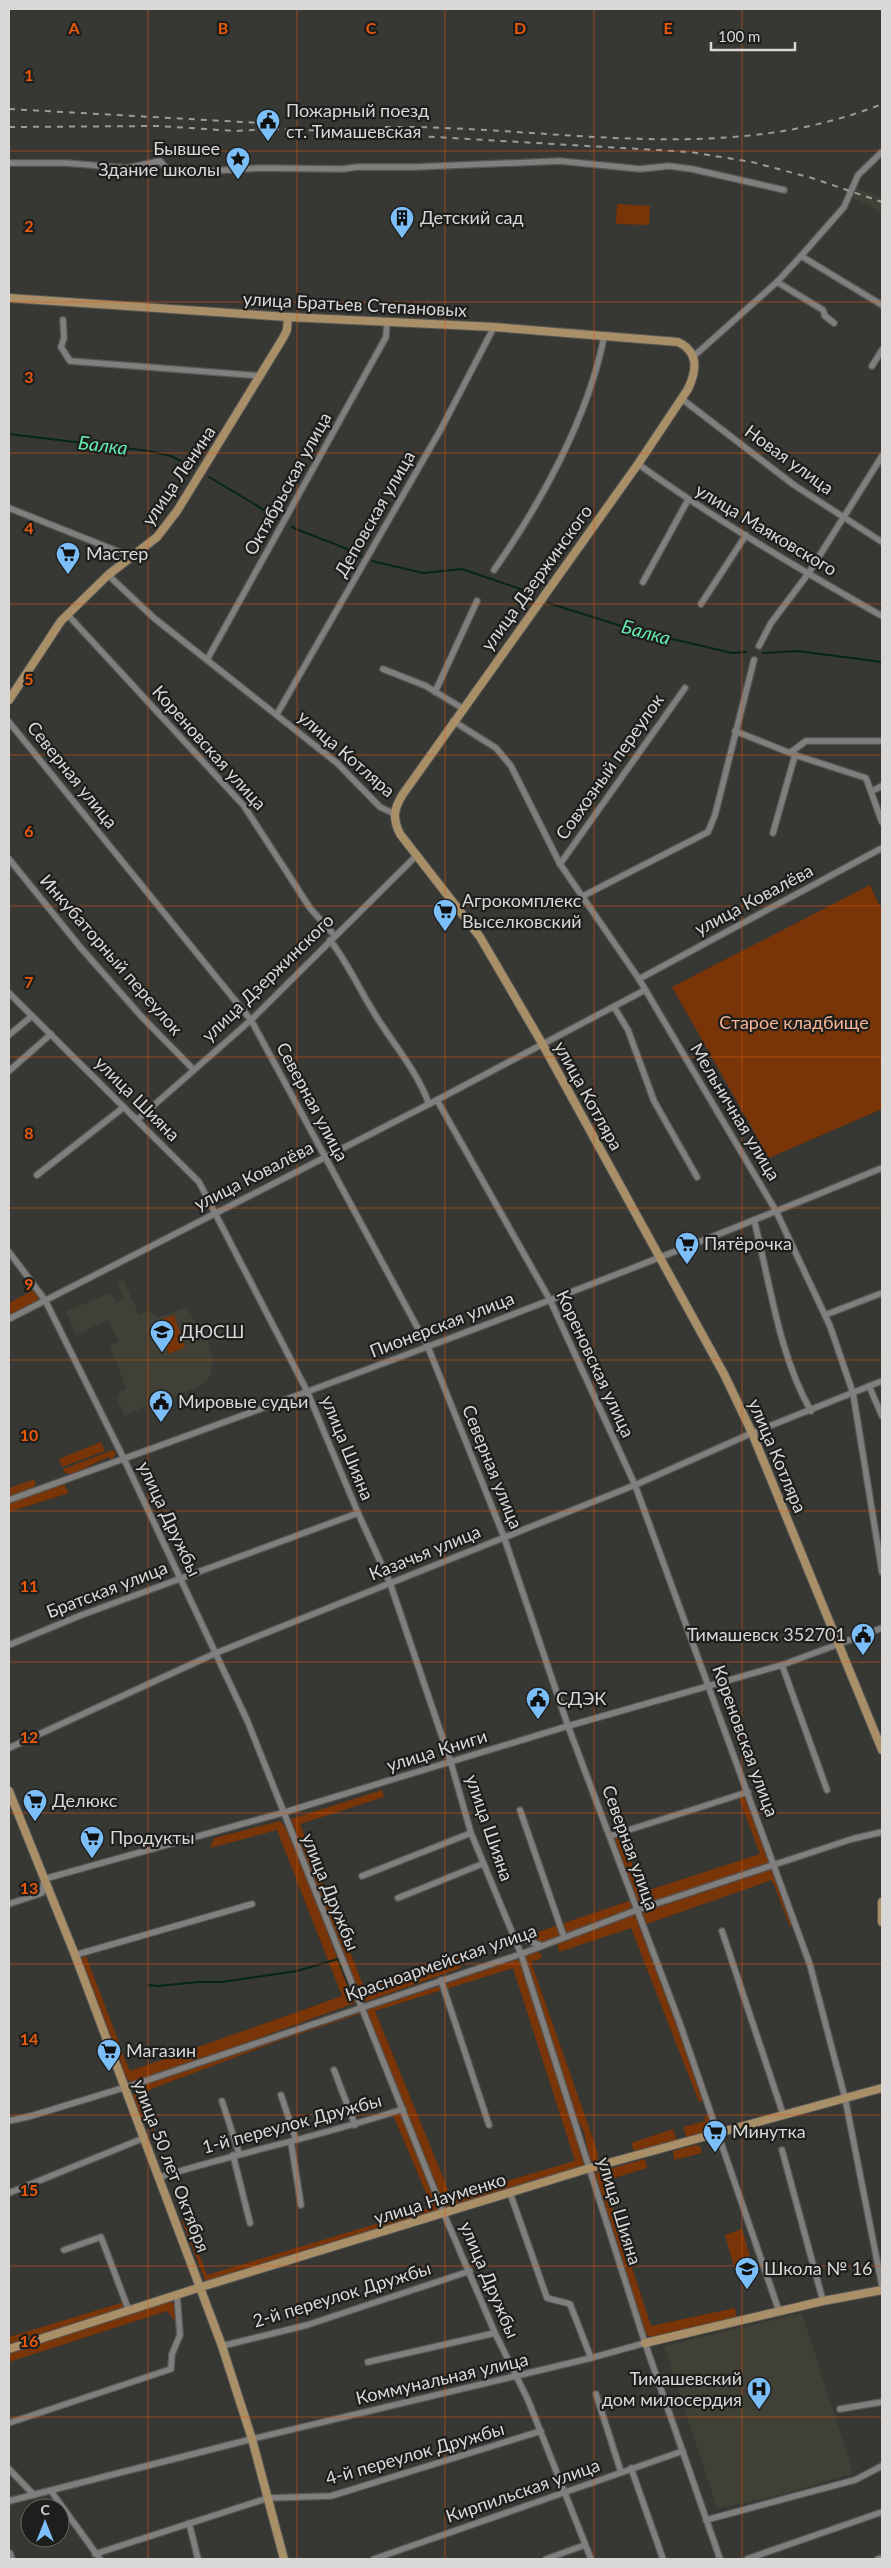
<svg xmlns="http://www.w3.org/2000/svg" width="891" height="2568" viewBox="0 0 891 2568" font-family="Lato,sans-serif">
<style>
.built{fill:#404037}
.green{fill:#793407}
.lines{fill:none;stroke-linecap:round;stroke-linejoin:round}
.stream{stroke:#062618;stroke-width:2}
.minor-casing{stroke:#565654;stroke-width:8}
.major-casing{stroke:#565654;stroke-width:10}
.minor{stroke:#807f7d;stroke-width:5.5}
.major{stroke:#a98f68;stroke-width:8}
.rail{stroke:#9b9b99;stroke-width:2;stroke-dasharray:6 6;stroke-linecap:butt}
.grid{fill:none;stroke:#e8590c;stroke-width:1;stroke-opacity:0.55}
.labels{text-anchor:middle;stroke-width:4.5;stroke-linejoin:round;paint-order:stroke}
.poi-label{font-size:18px;fill:#d9d8d7;stroke:#1e1e1d;text-anchor:start}
.street-label{font-size:18px;fill:#d9d8d7;stroke:#1e1e1d}
.park-label{font-size:18px;fill:#f5b493;stroke:#1e1e1d}
.water-label{font-size:19px;font-style:italic;fill:#65ebae;stroke:#1e1e1d}
.grid-label{font-size:16px;text-anchor:middle;font-weight:bold;fill:#e8590c;stroke:#1e1e1d;stroke-width:4.5;stroke-linejoin:round;paint-order:stroke}
</style>
<rect width="100%" height="100%" fill="#373734"/>
<g class="built">
<path d="M855 187 882 198V212L851 197Z"/>
<path d="M123 1279 139 1315 149 1310 157 1318 187 1307 202 1334H206L213 1359 211 1375 199 1387 148 1405 125 1416 116 1397 119 1396V1391L126 1389 110 1346 119 1341 108 1320 76 1335 66 1311 111 1293 116 1303 125 1299 117 1282Z"/>
<path d="M802 2313 853 2473 788 2493 717 2509 664 2346Z"/>
</g>
<g class="green">
<path d="M617 204 650 206 649 225 616 224Z"/>
<path d="M870 885 882 911V1109L769 1158 672 987Z"/>
<path d="M35 1289 39 1296 37 1302 9 1316V1303Z"/>
<path d="M174 1315 185 1347 169 1354 157 1321Z"/>
<path d="M101 1442 105 1451 62 1467 59 1459Z"/>
<path d="M113 1450 116 1453 112 1460 108 1457 73 1474 65 1473 63 1469Z"/>
<path d="M35 1479V1487L9 1497V1488Z"/>
<path d="M64 1484 69 1493 9 1512V1503Z"/>
<path d="M382 1790 384 1797 300 1824 365 1990 457 1957 461 1968 365 2002 361 1999 291 1819Z"/>
<path d="M745 1796 771 1861 770 1864 638 1906 614 1837 624 1834 623 1839 643 1892 760 1854 739 1798Z"/>
<path d="M280 1821 287 1829 355 2003 135 2083C123 2082 122 2064 119 2054L121 2050 130 2071 342 1996 277 1830 210 1848 214 1838Z"/>
<path d="M770 1870 774 1871 793 1925 790 1927 772 1880 644 1925 643 1912Z"/>
<path d="M632 1900 631 1909 623 1914 567 1933 561 1924Z"/>
<path d="M633 1914 635 1915 706 2100 699 2102 631 1928 559 1952 557 1943Z"/>
<path d="M558 1925 562 1935 541 1943 524 1937Z"/>
<path d="M536 1951 540 1953 542 1958 531 1962 598 2153V2163L593 2164 590 2160 584 2132 572 2108 525 1956Z"/>
<path d="M92 1953 86 1956 120 2045 113 2042 81 1958Z"/>
<path d="M516 1959 520 1962 588 2166 448 2208 444 2205 366 2010V2007L440 1986 442 1990 375 2011 451 2197 575 2161 513 1968 446 1989 444 1983Z"/>
<path d="M358 2008 362 2013 276 2042 141 2093 156 2136 141 2116 133 2096 138 2087 203 2061Z"/>
<path d="M398 2114 403 2116 439 2208 438 2211 207 2282 205 2280 182 2221 185 2216 207 2275 432 2207 393 2115Z"/>
<path d="M711 2115 715 2128 713 2131 687 2139 683 2127 705 2121 704 2117Z"/>
<path d="M673 2129 677 2141 635 2155 631 2143Z"/>
<path d="M695 2145 700 2146 702 2153 674 2160 673 2151Z"/>
<path d="M645 2159 647 2168 604 2181 651 2326 735 2308 736 2317 652 2337 645 2334 595 2176 598 2172Z"/>
<path d="M742 2229 752 2264 735 2270 725 2235Z"/>
<path d="M167 2301 172 2302 175 2306V2321L167 2311 9 2362V2352Z"/>
<path d="M124 2302 126 2307 9 2346V2337Z"/>
</g>
<g class="lines">
<g class="stream">
<path d="M9 434 149 451 171 456 194 468"/>
<path d="M209 477 279 519"/>
<path d="M292 527C315 538 341 544 362 557"/>
<path d="M372 561 423 573 462 569 529 592"/>
<path d="M548 603 634 630 732 653 746 652"/>
<path d="M763 653 798 651 882 662"/>
<path d="M148 1985 158 1986 198 1982H222L297 1971 338 1959 354 2000"/>
</g>
<defs>
<g id="minor">
<path d="M9 163H66L127 168 160 161 170 172 180 173 259 168 343 169 357 167H415L560 161 640 169 669 166 692 169 784 190"/>
<path d="M801 256 882 305"/>
<path d="M777 282 823 310 825 316 834 323"/>
<path d="M63 320 64 338 61 347 70 361 261 376"/>
<path d="M694 356 777 282 801 256 844 207 858 175 882 152"/>
<path d="M872 366 882 350"/>
<path d="M682 399 794 485 882 542"/>
<path d="M638 464C716 520 799 569 882 616"/>
<path d="M9 508 132 557"/>
<path d="M494 570C541 503 588 418 604 337"/>
<path d="M108 575 154 618 337 763 380 807 395 814"/>
<path d="M643 582 688 500"/>
<path d="M701 604 746 535"/>
<path d="M67 614 244 806 310 908 334 935"/>
<path d="M759 646 771 623 808 574 882 456"/>
<path d="M208 658 386 337 387 322"/>
<path d="M383 669 426 686 462 708"/>
<path d="M435 692 477 601"/>
<path d="M277 714 441 429 494 327"/>
<path d="M453 721 496 748 511 766 560 864 639 979 776 1211 830 1326 853 1393 882 1572"/>
<path d="M9 722 251 1020 428 1347 504 1537 568 1726 679 2021 779 2311"/>
<path d="M735 731 795 755 866 778 882 822"/>
<path d="M791 752 806 741H882"/>
<path d="M872 791 882 786"/>
<path d="M773 833 795 755"/>
<path d="M9 859 81 948 141 1016 193 1069"/>
<path d="M560 864 685 688"/>
<path d="M583 896 708 832 715 815 754 660"/>
<path d="M330 940C348 963 360 991 376 1016 394 1045 417 1071 429 1104"/>
<path d="M639 979 882 848"/>
<path d="M9 993 199 1182 307 1391 358 1513 390 1583 451 1763 471 1833 521 1954 645 2343 720 2559"/>
<path d="M614 1007 628 1030 654 1101 697 1177"/>
<path d="M9 1035 32 1016"/>
<path d="M9 1071 51 1034"/>
<path d="M437 1100 550 1300 635 1485 810 1965 845 2098 882 2286"/>
<path d="M137 1120 251 1020 417 855"/>
<path d="M37 1175 124 1107"/>
<path d="M754 1220C770 1282 779 1356 811 1411"/>
<path d="M9 1252 45 1300 124 1459 247 1720 444 2214 495 2333 528 2400 591 2559"/>
<path d="M825 1315 882 1293"/>
<path d="M9 1319 437 1100 645 990"/>
<path d="M869 1386 882 1416"/>
<path d="M9 1500C302 1395 594 1287 882 1168"/>
<path d="M9 1645 79 1616 358 1513"/>
<path d="M782 1665 827 1790"/>
<path d="M9 1748 216 1653 635 1485 752 1433 882 1381"/>
<path d="M520 1810 564 1937"/>
<path d="M610 1836 748 1792"/>
<path d="M362 1876 471 1833"/>
<path d="M398 1898 482 1864"/>
<path d="M9 1904 42 1893 44 1879 282 1813 568 1726 782 1665 882 1628"/>
<path d="M722 1931 783 2114"/>
<path d="M513 1935 540 1945"/>
<path d="M75 1955 252 1904"/>
<path d="M441 1980 489 2125"/>
<path d="M334 2070 355 2125"/>
<path d="M281 2095 296 2140"/>
<path d="M222 2101 239 2153"/>
<path d="M9 2121 31 2116 136 2084 521 1954 637 1910 852 1839 882 1832"/>
<path d="M291 2142 301 2205"/>
<path d="M782 2150 823 2301"/>
<path d="M233 2155 250 2223"/>
<path d="M160 2177C240 2152 323 2136 403 2109"/>
<path d="M9 2193 144 2138"/>
<path d="M510 2193 547 2298 570 2304 591 2358"/>
<path d="M64 2250 101 2237 129 2311"/>
<path d="M222 2346 307 2325 470 2271"/>
<path d="M368 2362 495 2333"/>
<path d="M596 2394 621 2472"/>
<path d="M840 2409 882 2402"/>
<path d="M9 2423 171 2369 172 2354 180 2335 177 2295"/>
<path d="M631 2468 663 2559"/>
<path d="M9 2469 34 2495"/>
<path d="M51 2491 100 2559"/>
<path d="M9 2501 252 2439 591 2358 645 2343"/>
<path d="M706 2520 855 2480 882 2466"/>
<path d="M189 2523 198 2559"/>
<path d="M10 2553 12 2559"/>
<path d="M95 2554 268 2498 331 2496 541 2431"/>
<path d="M374 2559 683 2451"/>
<path d="M546 2559 585 2545"/>
<path d="M747 2559 882 2512"/>
<path d="M878 2559 882 2558"/>
</g>
<g id="major">
<path d="M9 298 288 317 494 327 678 342C699 352 697 370 688 389L638 464 403 794C394 808 392 818 400 834L480 937 543 1045 725 1376 752 1433 882 1750"/>
<path d="M9 700 61 621 108 575 157 537 177 511 283 338 287 330 288 317"/>
<path d="M9 1791 75 1955 222 2346 252 2439 284 2559"/>
<path d="M882 1902V1922"/>
<path d="M645 2343 823 2301 882 2290"/>
<path d="M9 2349 201 2287 590 2168 882 2088"/>
</g>
</defs>
<use href="#minor" class="minor-casing"/>
<use href="#major" class="major-casing"/>
<use href="#minor" class="minor"/>
<use href="#major" class="major"/>
<g class="rail">
<path d="M9 109 260 123"/>
<path d="M9 127 159 126 236 131 267 129 332 131 690 152 752 162 812 178 882 202"/>
<path d="M385 127C552 125 721 168 882 104"/>
</g>
</g>
<path class="grid" d="M148 9V2559M297 9V2559M445 9V2559M594 9V2559M742 9V2559M9 151H882M9 302H882M9 453H882M9 604H882M9 755H882M9 906H882M9 1057H882M9 1208H882M9 1360H882M9 1511H882M9 1662H882M9 1813H882M9 1964H882M9 2115H882M9 2266H882M9 2417H882"/>
<defs>
<symbol id="civic-pin" viewBox="-11 -11 22 30"><path d="M0 17L-7.5 6A9.5 9.5 0 1 1 7.5 6Z" fill="#7bbef8" stroke="#1e1e1d"/><path d="M-.6-6.5H3V-4.5H.6V-3L4-1V1h2V6H-6V1h2V-1L-.6-3ZM-1.2 2.5V6h2.4V2.5Z" fill="#111"/></symbol>
<symbol id="sight-pin" viewBox="-11 -11 22 30"><path d="M0 17L-7.5 6A9.5 9.5 0 1 1 7.5 6Z" fill="#7bbef8" stroke="#1e1e1d"/><path d="M0-6L1.8-2.2L6-1.7L2.9 1.2L3.7 5.4L0 3.3L-3.7 5.4L-2.9 1.2L-6-1.7L-1.8-2.2Z" fill="#111"/></symbol>
<symbol id="building-pin" viewBox="-11 -11 22 30"><path d="M0 17L-7.5 6A9.5 9.5 0 1 1 7.5 6Z" fill="#7bbef8" stroke="#1e1e1d"/><path d="M-4-6H4V6H1V3H-1V6H-4ZM-2.5-4.3h1.7v1.8h-1.7ZM.8-4.3h1.7v1.8H.8ZM-2.5-1h1.7V.8h-1.7ZM.8-1h1.7V.8H.8Z" fill="#111"/></symbol>
<symbol id="supermarket-pin" viewBox="-11 -11 22 30"><path d="M0 17L-7.5 6A9.5 9.5 0 1 1 7.5 6Z" fill="#7bbef8" stroke="#1e1e1d"/><path d="M-6-5.5h2.5l.6 2H6L4.5 2H-2.5L-4.4-4H-6ZM-1.5 3.2a1.3 1.3 0 1 0 .1 0ZM3 3.2a1.3 1.3 0 1 0 .1 0Z" fill="#111"/></symbol>
<symbol id="school-pin" viewBox="-11 -11 22 30"><path d="M0 17L-7.5 6A9.5 9.5 0 1 1 7.5 6Z" fill="#7bbef8" stroke="#1e1e1d"/><path d="M0-5L7-2L0 1L-7-2ZM-4 1L0 2.5L4 1V4Q0 6-4 4Z" fill="#111"/></symbol>
<symbol id="hospital-pin" viewBox="-11 -11 22 30"><path d="M0 17L-7.5 6A9.5 9.5 0 1 1 7.5 6Z" fill="#7bbef8" stroke="#1e1e1d"/><path d="M-5-5h3v3.5h4V-5h3V5h-3V1.5h-4V5h-3Z" fill="#111"/></symbol>
</defs>
<g fill-rule="evenodd">
<use href="#civic-pin" x="254" y="107" width="28" height="38"/>
<use href="#sight-pin" x="224" y="145" width="28" height="38"/>
<use href="#building-pin" x="388" y="204" width="28" height="38"/>
<use href="#supermarket-pin" x="54" y="540" width="28" height="38"/>
<use href="#supermarket-pin" x="431" y="897" width="28" height="38"/>
<use href="#supermarket-pin" x="673" y="1230" width="28" height="38"/>
<use href="#school-pin" x="148" y="1318" width="28" height="38"/>
<use href="#civic-pin" x="147" y="1388" width="28" height="38"/>
<use href="#civic-pin" x="849" y="1621" width="28" height="38"/>
<use href="#civic-pin" x="524" y="1685" width="28" height="38"/>
<use href="#supermarket-pin" x="21" y="1787" width="28" height="38"/>
<use href="#supermarket-pin" x="78" y="1824" width="28" height="38"/>
<use href="#supermarket-pin" x="95" y="2037" width="28" height="38"/>
<use href="#supermarket-pin" x="701" y="2118" width="28" height="38"/>
<use href="#school-pin" x="733" y="2255" width="28" height="38"/>
<use href="#hospital-pin" x="745" y="2375" width="28" height="38"/>
</g>
<g class="labels">
<g class="poi-label">
<text x="286" y="117">Пожарный поезд<tspan x="286" dy="21">ст. Тимашевская</tspan></text>
<text x="220" y="155" text-anchor="end">Бывшее<tspan x="220" dy="21">Здание школы</tspan></text>
<text x="420" y="224">Детский сад</text>
<text x="86" y="560">Мастер</text>
<text x="462" y="907">Агрокомплекс<tspan x="462" dy="21">Выселковский</tspan></text>
<text x="704" y="1250">Пятёрочка</text>
<text x="180" y="1338">ДЮСШ</text>
<text x="178" y="1408">Мировые судьи</text>
<text x="846" y="1641" text-anchor="end">Тимашевск 352701</text>
<text x="556" y="1705">СДЭК</text>
<text x="52" y="1807">Делюкс</text>
<text x="110" y="1844">Продукты</text>
<text x="126" y="2057">Магазин</text>
<text x="732" y="2138">Минутка</text>
<text x="764" y="2275">Школа № 16</text>
<text x="742" y="2385" text-anchor="end">Тимашевский<tspan x="742" dy="21">дом милосердия</tspan></text>
</g>
<g class="street-label">
<text transform="translate(355 305) rotate(3)" y="6">улица Братьев Степановых</text>
<text transform="translate(789 460) rotate(36)" y="6">Новая улица</text>
<text transform="translate(179 476) rotate(-56)" y="6">улица Ленина</text>
<text transform="translate(288 484) rotate(-61)" y="6">Октябрьская улица</text>
<text transform="translate(375 514) rotate(-60)" y="6">Деповская улица</text>
<text transform="translate(766 530) rotate(31)" y="6">улица Маяковского</text>
<text transform="translate(537 578) rotate(-54)" y="6">улица Дзержинского</text>
<text transform="translate(209 748) rotate(48)" y="6">Кореновская улица</text>
<text transform="translate(346 754) rotate(41)" y="6">улица Котляра</text>
<text transform="translate(610 767) rotate(-55)" y="6">Совхозный переулок</text>
<text transform="translate(72 775) rotate(51)" y="6">Северная улица</text>
<text transform="translate(754 900) rotate(-28)" y="6">улица Ковалёва</text>
<text transform="translate(111 955) rotate(49)" y="6">Инкубаторный переулок</text>
<text transform="translate(268 978) rotate(-44)" y="6">улица Дзержинского</text>
<text transform="translate(588 1096) rotate(61)" y="6">улица Котляра</text>
<text transform="translate(137 1099) rotate(45)" y="6">улица Шияна</text>
<text transform="translate(312 1102) rotate(62)" y="6">Северная улица</text>
<text transform="translate(735 1112) rotate(59)" y="6">Мельничная улица</text>
<text transform="translate(254 1176) rotate(-27)" y="6">улица Ковалёва</text>
<text transform="translate(442 1325) rotate(-21)" y="6">Пионерская улица</text>
<text transform="translate(595 1364) rotate(65)" y="6">Кореновская улица</text>
<text transform="translate(347 1448) rotate(68)" y="6">улица Шияна</text>
<text transform="translate(777 1456) rotate(67)" y="6">улица Котляра</text>
<text transform="translate(492 1467) rotate(68)" y="6">Северная улица</text>
<text transform="translate(169 1519) rotate(65)" y="6">улица Дружбы</text>
<text transform="translate(425 1553) rotate(-22)" y="6">Казачья улица</text>
<text transform="translate(107 1590) rotate(-21)" y="6">Братская улица</text>
<text transform="translate(745 1741) rotate(70)" y="6">Кореновская улица</text>
<text transform="translate(437 1751) rotate(-17)" y="6">улица Книги</text>
<text transform="translate(489 1828) rotate(71)" y="6">улица Шияна</text>
<text transform="translate(630 1848) rotate(70)" y="6">Северная улица</text>
<text transform="translate(330 1892) rotate(68)" y="6">улица Дружбы</text>
<text transform="translate(441 1963) rotate(-19)" y="6">Красноармейская улица</text>
<text transform="translate(292 2124) rotate(-15)" y="6">1-й переулок Дружбы</text>
<text transform="translate(171 2166) rotate(69)" y="6">улица 50 лет Октября</text>
<text transform="translate(440 2199) rotate(-17)" y="6">улица Науменко</text>
<text transform="translate(619 2211) rotate(73)" y="6">улица Шияна</text>
<text transform="translate(489 2280) rotate(67)" y="6">улица Дружбы</text>
<text transform="translate(342 2295) rotate(-17)" y="6">2-й переулок Дружбы</text>
<text transform="translate(442 2379) rotate(-13)" y="6">Коммунальная улица</text>
<text transform="translate(415 2454) rotate(-16)" y="6">4-й переулок Дружбы</text>
<text transform="translate(523 2491) rotate(-19)" y="6">Кирпильская улица</text>
</g>
<g class="park-label">
<text x="794" y="1029">Старое кладбище</text>
</g>
<g class="water-label">
<text transform="translate(103 445) rotate(7)" y="7">Балка</text>
<text transform="translate(646 632) rotate(15)" y="7">Балка</text>
</g>
</g>
<g class="grid-label">
<text x="74" y="34">A</text>
<text x="223" y="34">B</text>
<text x="371" y="34">C</text>
<text x="520" y="34">D</text>
<text x="668" y="34">E</text>
<text x="29" y="81">1</text>
<text x="29" y="232">2</text>
<text x="29" y="383">3</text>
<text x="29" y="534">4</text>
<text x="29" y="685">5</text>
<text x="29" y="837">6</text>
<text x="29" y="988">7</text>
<text x="29" y="1139">8</text>
<text x="29" y="1290">9</text>
<text x="29" y="1441">10</text>
<text x="29" y="1592">11</text>
<text x="29" y="1743">12</text>
<text x="29" y="1894">13</text>
<text x="29" y="2045">14</text>
<text x="29" y="2196">15</text>
<text x="29" y="2347">16</text>
</g>
<rect width="891" height="2568" fill="none" stroke="#d9d8d7" stroke-width="20"/>
<g transform="translate(45 2523)"><circle r="24" fill="#1e1e1d" stroke="#696867"/>
<path d="M0-4L9 19L0 12L-9 19Z" fill="#7bbef8"/>
<text y="-8" font-size="14" font-weight="bold" text-anchor="middle" fill="#d9d8d7">С</text>
</g>
<path d="M711 42v8h84v-8" fill="none" stroke="#d9d8d7" stroke-width="2.5"/>
<text x="718" y="42" font-size="15" fill="#d9d8d7" stroke="#1e1e1d" stroke-width="4" paint-order="stroke">100 m</text>
</svg>
